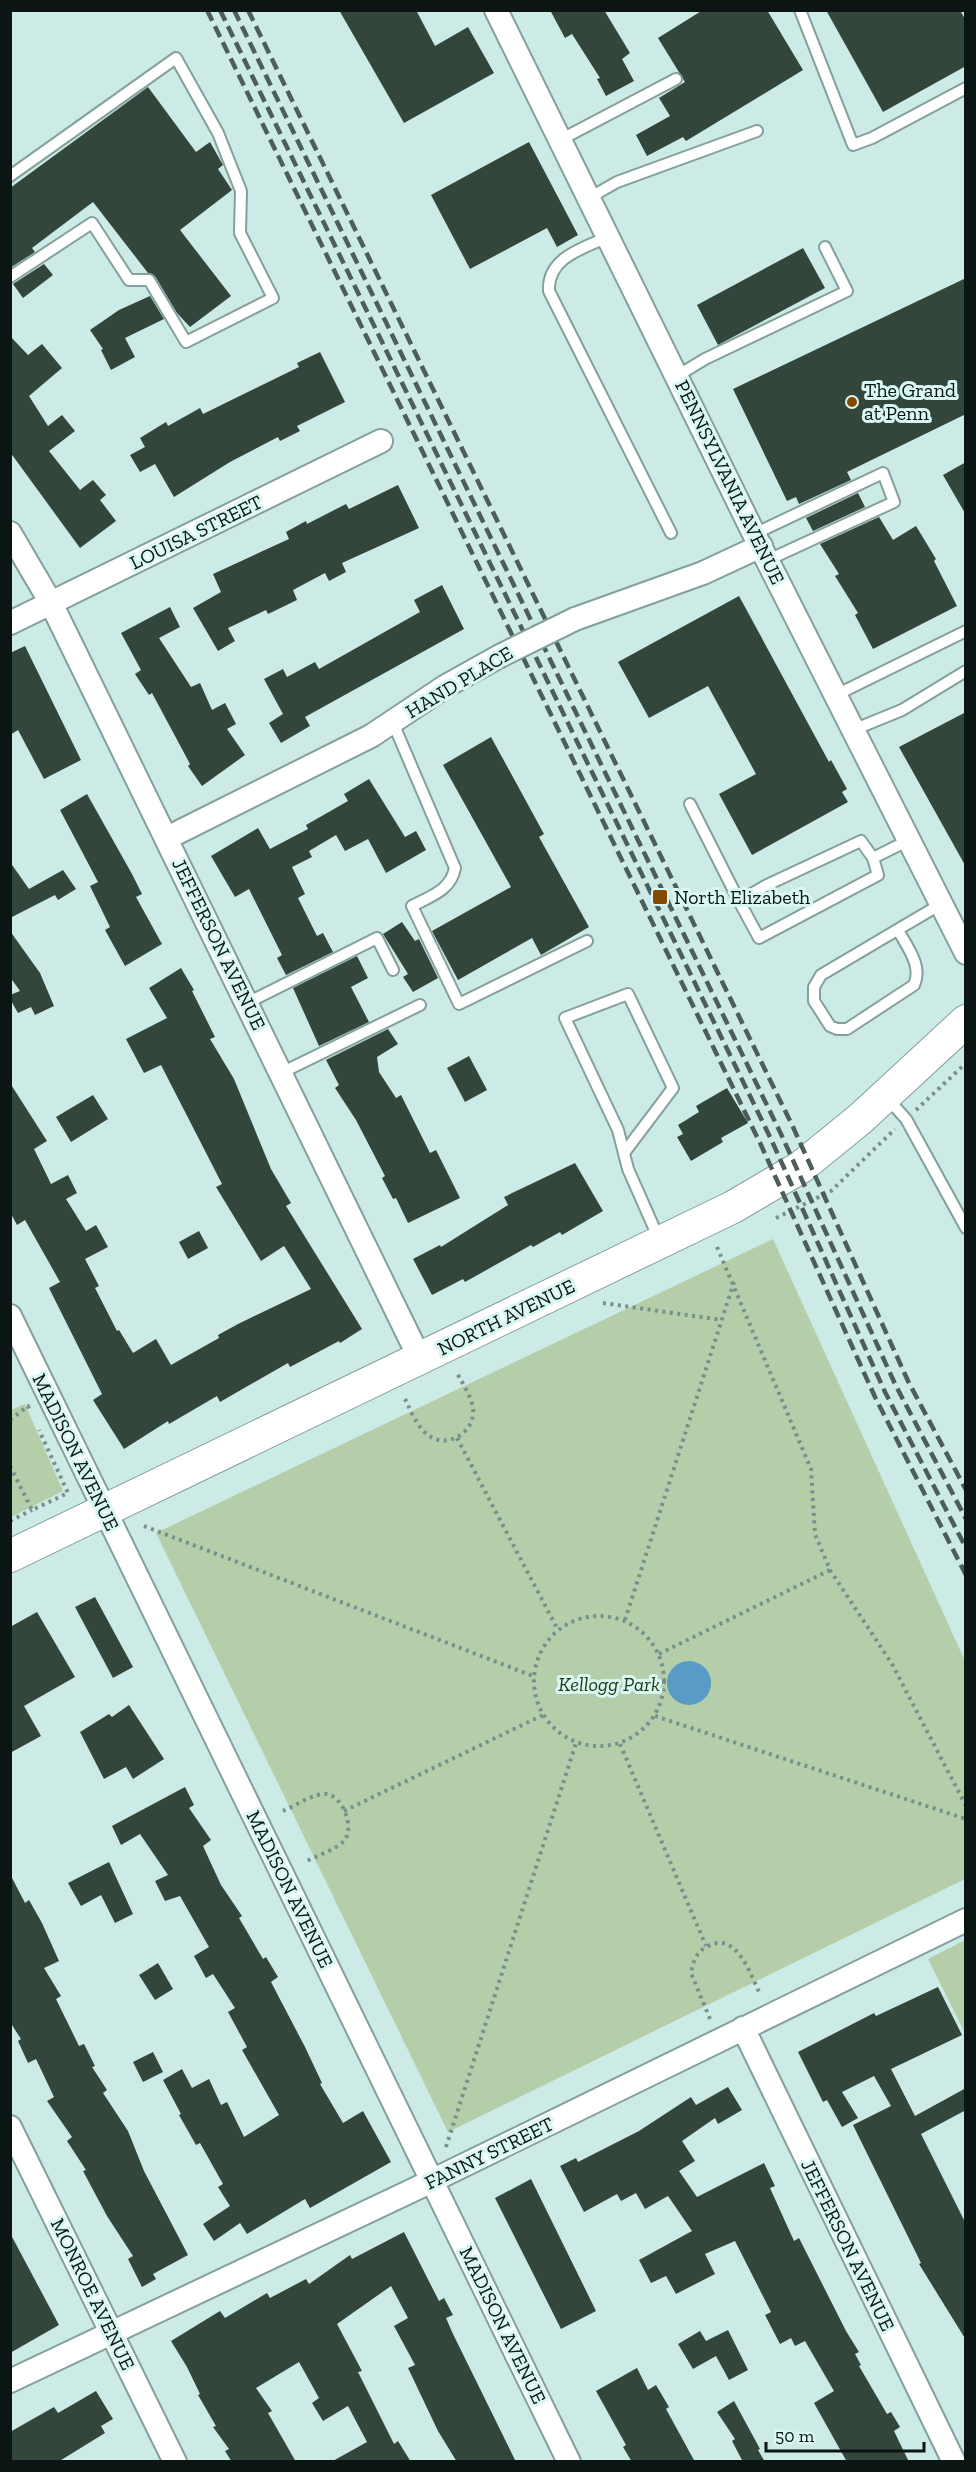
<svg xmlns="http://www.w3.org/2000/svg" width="976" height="2472" viewBox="0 0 976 2472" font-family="'Zilla Slab',serif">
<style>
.green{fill:#b5ceaa}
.water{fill:#589bc4}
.building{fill:#32463c}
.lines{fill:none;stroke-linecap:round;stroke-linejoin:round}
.lane-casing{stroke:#84a09d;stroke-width:14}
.street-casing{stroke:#84a09d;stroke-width:26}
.secondary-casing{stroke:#84a09d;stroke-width:34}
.path{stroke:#798f8c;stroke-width:4;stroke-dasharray:3 4.5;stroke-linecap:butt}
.lane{stroke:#fff;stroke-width:10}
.street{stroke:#fff;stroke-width:22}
.secondary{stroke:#fff;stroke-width:32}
.rail{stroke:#4c5d5b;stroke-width:4.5;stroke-dasharray:12 6;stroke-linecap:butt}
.street-bridge-casing{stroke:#84a09d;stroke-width:26;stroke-linecap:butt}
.street-bridge{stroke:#fff;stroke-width:22}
.poi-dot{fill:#854902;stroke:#d9f7f3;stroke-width:2}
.labels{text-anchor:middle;stroke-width:6;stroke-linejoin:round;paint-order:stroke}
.poi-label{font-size:20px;fill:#0a1514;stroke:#d9f7f3;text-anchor:start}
.street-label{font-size:20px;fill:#0a1514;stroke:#d9f7f3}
.park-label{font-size:20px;font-style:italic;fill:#1d380f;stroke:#d9f7f3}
</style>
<rect width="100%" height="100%" fill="#cceae6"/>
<g class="green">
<path d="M773 1239 965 1661V1879L448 2132 156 1533Z"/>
<path d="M25 1404 63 1491 11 1517V1410Z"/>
<path d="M965 1940V2033L928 1959Z"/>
</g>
<circle class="water" cx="689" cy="1683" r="22"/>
<g class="building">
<path d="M339 10H416L435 46 468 27 494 73 404 123Z"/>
<path d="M550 10H604L630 53 622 59 634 81 606 96 597 79 600 78 572 34 565 38Z"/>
<path d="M703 10H767L803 70 686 141 683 137 647 156 636 135 670 116 659 98 685 82 658 38Z"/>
<path d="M826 10H960L966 21V66L883 112Z"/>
<path d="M148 87 196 152 210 142 223 165 218 169 232 190 180 230 231 296 190 327 177 313 155 276 148 273 93 202 32 248 35 252 10 268V188Z"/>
<path d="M529 142 578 235 557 247 547 228 470 269 431 195Z"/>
<path d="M803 248 825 288 718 345 697 305Z"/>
<path d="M44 264 53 275 23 298 13 284Z"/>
<path d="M966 278V414L847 472 851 480 799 504 796 497 787 501 733 389Z"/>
<path d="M150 296 164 319 125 338 135 357 111 370 101 350 103 349 90 330 119 310Z"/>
<path d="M10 336 28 355 42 344 62 368 29 396 48 426 62 415 75 431 49 451 80 490 93 480 106 495 100 500 116 521 80 548 10 452Z"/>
<path d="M320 352 345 402 297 426 300 431 280 441 278 437 230 462 174 497 155 464 140 472 130 455 145 447 140 438 166 422 168 426 200 408 203 414 299 367 297 363Z"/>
<path d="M966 462V515L943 475Z"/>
<path d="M398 485 419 528 342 563 346 572 329 581 325 573 293 590 297 600 268 614 266 610 228 628 235 641 218 651 193 608 221 592 213 574 289 539 286 532 306 521 307 524 346 504 349 509Z"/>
<path d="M858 493 865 507 813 531 806 518Z"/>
<path d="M879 517 893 540 916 526 936 559 934 561 957 606 873 649 855 615 858 613 835 576 839 574 820 544Z"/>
<path d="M442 585 464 629 305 717 310 726 281 743 269 723 283 714 264 679 283 669 287 677 315 662 319 669 420 612 414 600Z"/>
<path d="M739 596 829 762 831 760 847 789 842 792 848 802 752 855 719 794 756 774 708 686 649 718 618 662Z"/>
<path d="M170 607 180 627 159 638 191 687 200 683 212 710 225 703 236 724 227 729 245 755 202 786 188 766 190 764 152 693 149 695 135 674 141 670 121 633Z"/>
<path d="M25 646 81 760 44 779 18 730 10 735V653Z"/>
<path d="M966 712V867L899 747Z"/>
<path d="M491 737 544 834 539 837 589 927 541 955 532 938 458 980 432 931 511 887 443 765Z"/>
<path d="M369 779 405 837 416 831 426 850 386 873 368 839 345 851 336 835 309 851 312 857 292 867 305 894 298 898 317 936 323 933 333 952 286 975 277 958 282 955 249 889 235 897 211 856 258 828 270 849 308 829 306 825 348 801 344 794Z"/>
<path d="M87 794 132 874 142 894 136 897 162 944 125 966 105 930 110 927 90 886 98 882 60 810Z"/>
<path d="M10 862 29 889 63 870 76 889 58 900 55 895 10 918Z"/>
<path d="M402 922 415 941 419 939 438 978 413 992 403 977 408 974 383 934Z"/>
<path d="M10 931 40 973 54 1006 35 1015 31 1007 18 1013 10 999V995L20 991 10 977Z"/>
<path d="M357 956 368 978 351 987 369 1022 319 1046 293 988Z"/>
<path d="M181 968 194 990 192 991 215 1037 210 1039 234 1079 271 1169 291 1203 286 1206 362 1329 340 1343 339 1341 290 1367 288 1363 220 1402 217 1396 169 1424 168 1421 124 1449 93 1400 102 1394 49 1288 60 1282 25 1220 17 1225 10 1212V1083L47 1141 34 1149 51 1184 68 1175 77 1193 66 1199 86 1231 96 1225 108 1247 85 1259 99 1286 95 1288 117 1331 119 1330 133 1353 156 1339 171 1365 219 1338 218 1335 238 1324 311 1289 284 1246 261 1261 216 1187 222 1184 161 1065 144 1073 126 1039 167 1018 149 988Z"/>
<path d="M388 1029 398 1044 377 1057 379 1072 396 1098 401 1095 430 1153 436 1150 460 1198 408 1223 396 1198 393 1199 382 1178 385 1176 356 1120 335 1088 339 1085 326 1060Z"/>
<path d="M469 1056 487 1090 465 1102 447 1068Z"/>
<path d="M727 1088 748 1123 721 1138 723 1142 691 1161 677 1137 683 1134 678 1125 699 1112 696 1106Z"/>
<path d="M93 1095 108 1119 71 1142 56 1117Z"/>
<path d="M575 1163 603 1211 562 1235 560 1232 533 1247 531 1245 465 1282 463 1279 432 1295 413 1259 440 1245 441 1247 508 1205 504 1197Z"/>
<path d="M199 1231 208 1248 188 1259 179 1242Z"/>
<path d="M95 1597 133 1667 113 1678 75 1607Z"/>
<path d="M37 1612 75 1677 24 1706 41 1736 10 1753V1627Z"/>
<path d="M129 1705 164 1759 133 1779 126 1767 104 1779 80 1732 109 1714 112 1717Z"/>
<path d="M185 1787 194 1805 189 1808 211 1840 203 1846 221 1885 242 1916 239 1918 263 1959 266 1957 278 1977 271 1982 305 2047 322 2083 320 2084 343 2123 363 2111 391 2162 310 2208 305 2199 247 2234 240 2223 214 2241 203 2224 230 2206 218 2187 223 2184 200 2143 196 2145 179 2115 181 2114 163 2080 182 2069 192 2088 209 2079 221 2105 227 2102 244 2137 279 2115 242 2050 247 2047 228 2012 235 2008 213 1974 206 1978 194 1956 209 1947 180 1896 165 1901 155 1881 168 1875 140 1834 121 1845 112 1826Z"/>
<path d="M109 1862 133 1914 115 1923 101 1895 81 1906 68 1883Z"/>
<path d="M10 1874 25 1903 29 1900 42 1923 59 1961 44 1968 61 1996 56 1999 79 2046 84 2044 95 2066 92 2067 107 2090 103 2093 128 2131 144 2171 188 2255 153 2274 156 2279 142 2287 128 2259 133 2256 107 2216 83 2171 86 2170 67 2141 72 2137 47 2101 54 2097 36 2059 28 2063 18 2041 21 2039 10 2022Z"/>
<path d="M158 1963 173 1989 155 2000 139 1975Z"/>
<path d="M938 1987 962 2035 891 2069 915 2116 966 2088V2110L921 2134 966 2224V2340L919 2264 921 2263 853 2125 891 2106 874 2076 842 2092 858 2118 842 2127 827 2100 823 2102 798 2052 874 2013 876 2016Z"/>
<path d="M153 2052 163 2072 143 2082 133 2062Z"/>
<path d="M728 2087 742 2110 718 2124 715 2118 682 2141 695 2161 679 2171 697 2197 764 2163 775 2186 770 2188 794 2241 799 2238 846 2331 859 2352 855 2354 861 2365 859 2366 887 2414 891 2412 900 2427 894 2431 909 2462H847L814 2403 834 2391 805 2341 795 2346 791 2338 780 2344 765 2315 771 2312 735 2241 705 2254 715 2274 676 2294 666 2276 651 2283 639 2260 692 2231 668 2196 645 2209 636 2193 621 2201 617 2194 584 2212 560 2166 576 2158 578 2162 639 2131 691 2097 696 2105Z"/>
<path d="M531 2179 596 2311 561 2329 495 2198Z"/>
<path d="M404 2232 439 2301 444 2298 453 2315 446 2318 453 2334 516 2462H457L438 2431 408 2368 415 2365 394 2326 408 2318 391 2286 337 2324 362 2371 358 2372 394 2444 398 2441 411 2462H331L367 2442 348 2406 323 2421 312 2403 319 2398 299 2362 256 2388 272 2411 268 2413 296 2462H232L225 2451 229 2449 213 2427 216 2426 198 2395 200 2394 187 2367 171 2341 220 2311 225 2318 267 2293 270 2298 306 2279 309 2284 350 2255 352 2259Z"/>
<path d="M10 2233 59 2325 10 2353Z"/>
<path d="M728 2330 748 2370 729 2380 716 2356 693 2369 678 2344 700 2331 706 2341Z"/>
<path d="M637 2368 648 2390 656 2385 669 2407 666 2409 695 2462H632L623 2447 626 2445 596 2391Z"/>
<path d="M96 2391 113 2419 101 2426 105 2433 58 2462H10V2432L54 2407 58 2413Z"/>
<path d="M734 2401 760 2449 758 2450 765 2462H743L732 2441 735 2439 717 2412Z"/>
</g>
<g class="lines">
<defs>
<g id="lane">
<path d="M800 10 853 145 872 138 966 88"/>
<path d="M560 140 676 79"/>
<path d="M10 176 176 58 218 133 241 191 240 233 273 298 186 342 149 280H129L92 223 10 277"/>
<path d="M589 198 617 182 757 131"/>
<path d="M608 237C583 248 547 258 549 291L671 533"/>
<path d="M677 376 705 359 847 291 825 247"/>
<path d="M754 534 883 473 894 502 768 560"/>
<path d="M836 695 966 631"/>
<path d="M393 723 455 868C451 890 431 896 412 906L459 1004 587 941"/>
<path d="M853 730 902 710 966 671"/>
<path d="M690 804 739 901"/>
<path d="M861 841 873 858 878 875 759 938 739 901 767 885Z"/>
<path d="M873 858 909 840"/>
<path d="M898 930C907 947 923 966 914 985L847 1029H837L830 1026 814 1001V987L821 975 941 904"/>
<path d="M247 1003 377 938 393 970"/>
<path d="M281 1073 420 1005"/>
<path d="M887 1098 906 1119 966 1228"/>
<path d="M624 1153 673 1088 628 994 565 1018 618 1130 628 1169 659 1239"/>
</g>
<g id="street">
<path d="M496 10 754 534 966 953"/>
<path d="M10 533 51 603 420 1359"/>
<path d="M575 619 703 573 761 546"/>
<path d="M10 623 381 441"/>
<path d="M167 838 371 736 446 686 498 657"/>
<path d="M10 1316 569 2462"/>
<path d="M743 2028 954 2462"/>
<path d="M10 2127 175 2462"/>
<path d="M10 2381 411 2191 966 1920"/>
</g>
<path id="secondary" d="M10 1556 733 1207 801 1167 860 1119 966 1021"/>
</defs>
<use href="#lane" class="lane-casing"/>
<use href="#street" class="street-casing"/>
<use href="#secondary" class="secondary-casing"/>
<g class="path">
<path d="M916 1110 966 1063"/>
<path d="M776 1218 831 1191 895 1129"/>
<path d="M717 1247 811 1469 815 1534 830 1570 892 1664 966 1806"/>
<path d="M603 1303 722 1320"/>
<path d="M405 1399C411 1411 417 1427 428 1435 447 1450 476 1432 473 1408 471 1396 463 1384 457 1373"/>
<path d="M10 1420 28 1406 29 1409"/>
<path d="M457 1438 558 1630"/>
<path d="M10 1466 32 1510 68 1493 39 1430"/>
<path d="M10 1521 32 1510"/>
<path d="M144 1526 533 1676"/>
<circle cx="599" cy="1681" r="65"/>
<path d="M625 1620 734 1282"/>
<path d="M659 1654 830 1570"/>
<path d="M655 1716 966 1819"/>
<path d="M620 1744 706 1946"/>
<path d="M283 1811C295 1806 313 1793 327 1794 343 1797 355 1828 344 1841 335 1850 318 1855 307 1861"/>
<path d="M344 1811 543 1715"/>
<path d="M710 2019 691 1973C693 1961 697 1951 708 1946 737 1931 750 1974 760 1994"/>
<path d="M446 2147 576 1743"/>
</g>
<use href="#lane" class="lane"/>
<use href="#street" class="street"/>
<use href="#secondary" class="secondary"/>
<g class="rail">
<path d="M207 10 761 1145 875 1397 966 1575"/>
<path d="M220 10 771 1139 885 1392 966 1548"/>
<path d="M234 10 781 1134 896 1386 966 1519"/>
<path d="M248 10 793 1127 908 1381 966 1490"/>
</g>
<defs>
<path id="street-bridge" d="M498 657 575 619"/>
</defs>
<use href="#street-bridge" class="street-bridge-casing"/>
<use href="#street-bridge" class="street-bridge"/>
</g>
<g class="poi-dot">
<circle cx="852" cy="402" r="6"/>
<rect x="652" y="889" width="16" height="16" rx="3"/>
</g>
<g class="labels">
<g class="poi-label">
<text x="864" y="397">The Grand<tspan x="864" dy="23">at Penn</tspan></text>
<text x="674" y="904">North Elizabeth</text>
</g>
<g class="street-label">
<text transform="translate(730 482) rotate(64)" y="7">PENNSYLVANIA AVENUE</text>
<text transform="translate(196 532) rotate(-26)" y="7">LOUISA STREET</text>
<text transform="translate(459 682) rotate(-31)" y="7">HAND PLACE</text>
<text transform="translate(219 944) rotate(64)" y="7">JEFFERSON AVENUE</text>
<text transform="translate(506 1317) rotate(-26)" y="7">NORTH AVENUE</text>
<text transform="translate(76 1452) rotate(64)" y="7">MADISON AVENUE</text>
<text transform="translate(290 1889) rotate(64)" y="7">MADISON AVENUE</text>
<text transform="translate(489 2153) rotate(-26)" y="7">FANNY STREET</text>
<text transform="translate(848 2245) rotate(64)" y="7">JEFFERSON AVENUE</text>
<text transform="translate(93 2294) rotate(64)" y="7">MONROE AVENUE</text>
<text transform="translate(503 2325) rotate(64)" y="7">MADISON AVENUE</text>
</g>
<g class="park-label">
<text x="609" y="1691">Kellogg Park</text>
</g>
</g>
<rect width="976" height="2472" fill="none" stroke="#0a1514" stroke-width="24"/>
<path d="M766 2442v9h158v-9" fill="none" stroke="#0a1514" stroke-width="3"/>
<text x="775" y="2442" font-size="18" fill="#0a1514" stroke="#d9f7f3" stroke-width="4.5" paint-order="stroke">50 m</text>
</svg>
